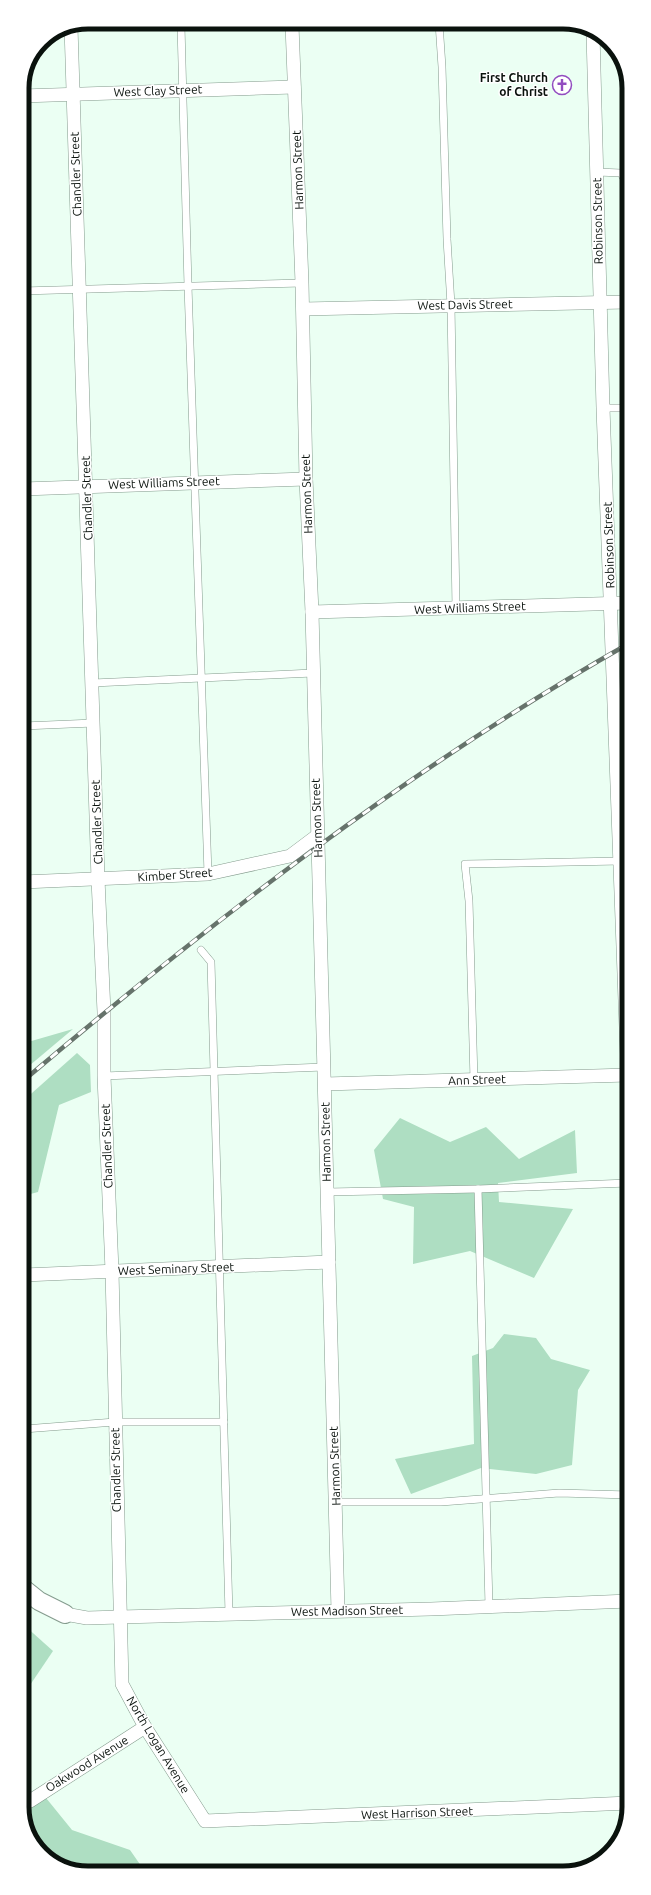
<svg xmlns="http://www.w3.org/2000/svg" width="651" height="1895" viewBox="0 0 651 1895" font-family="Ubuntu,sans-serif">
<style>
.green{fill:#aedec2}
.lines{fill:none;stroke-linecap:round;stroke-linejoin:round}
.lane-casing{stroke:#849b8d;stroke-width:8}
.street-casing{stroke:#849b8d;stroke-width:14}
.secondary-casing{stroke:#849b8d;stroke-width:20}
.lane{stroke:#fff;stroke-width:7}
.street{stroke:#fff;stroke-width:13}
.secondary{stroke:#fff;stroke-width:18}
.rail-casing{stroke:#66736b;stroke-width:4.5}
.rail{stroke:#fff;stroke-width:3;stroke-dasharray:9;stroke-linecap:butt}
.labels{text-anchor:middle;stroke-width:3;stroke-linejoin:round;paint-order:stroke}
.poi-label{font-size:12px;font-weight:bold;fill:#0a120d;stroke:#fff;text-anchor:end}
.street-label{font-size:12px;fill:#0a120d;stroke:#fff}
.rim{fill:none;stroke:#0a120d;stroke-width:5}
</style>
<rect width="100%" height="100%" fill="#ebfff3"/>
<g class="green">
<path d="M73 1029 23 1071V1046L28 1042Z"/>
<path d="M77 1053 90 1065 91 1092 59 1105 38 1192 23 1196V1101Z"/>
<path d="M400 1118 450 1142 486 1127 519 1159 575 1130 577 1173 498 1183 499 1202 573 1209 534 1278 470 1251 413 1264 414 1207 383 1199 374 1150Z"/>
<path d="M504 1334 536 1338 551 1359 590 1370 578 1390 572 1465 536 1474 481 1468 411 1494 395 1459 474 1444 472 1356 493 1348Z"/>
<path d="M24 1625 53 1651 24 1694Z"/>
<path d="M42 1793 72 1830 130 1850 146 1873H84L45 1857 24 1824V1804Z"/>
</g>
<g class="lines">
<defs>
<g id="lane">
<path d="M439 23 442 67 447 239 451 305 456 608"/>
<path d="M181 26 188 286 208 874"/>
<path d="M597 172 621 173 627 184"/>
<path d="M22 291 302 283"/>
<path d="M603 408H627"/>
<path d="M93 683 313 673"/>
<path d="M23 726 94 723"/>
<path d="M201 950 211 962 229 1614"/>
<path d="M104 1076 324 1067"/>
<path d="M474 1080 469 901 465 864 620 861"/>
<path d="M478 1189 489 1606"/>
<path d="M327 1192 478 1189 628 1183"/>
<path d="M24 1429 115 1422H224"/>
<path d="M336 1502H441L559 1493 629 1495"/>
</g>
<g id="street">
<path d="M292 25 302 283 306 479 312 612 338 1611"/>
<path d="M71 27 98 879 104 1012V1076L112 1271 122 1684 145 1727 205 1821 629 1803"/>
<path d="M593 33 603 408 628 1081"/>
<path d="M22 96 294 87"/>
<path d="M303 309 627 302"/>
<path d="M23 489 306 479"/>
<path d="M312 612 627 603"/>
<path d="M23 882 208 874 290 856 318 835"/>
<path d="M325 1084 628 1075"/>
<path d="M24 1275 329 1262"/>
<path d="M65 1614 87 1618 120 1617 431 1609 629 1601"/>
<path d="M30 1801 145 1727"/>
</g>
<path id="secondary" d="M24 1589 39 1601 65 1614"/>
</defs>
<use href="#lane" class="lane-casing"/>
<use href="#street" class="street-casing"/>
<use href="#secondary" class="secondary-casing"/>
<use href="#lane" class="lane"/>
<use href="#street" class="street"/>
<use href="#secondary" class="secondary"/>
<defs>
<path id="rail" d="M23 1081C213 920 411 767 628 644"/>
</defs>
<use href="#rail" class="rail-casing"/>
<use href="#rail" class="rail"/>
</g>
<defs>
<symbol id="church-ring" viewBox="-11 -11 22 22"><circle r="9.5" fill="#fff" stroke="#924cc0" stroke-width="1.5"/><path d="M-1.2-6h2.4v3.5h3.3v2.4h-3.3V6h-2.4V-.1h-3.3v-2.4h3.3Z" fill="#924cc0"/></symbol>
</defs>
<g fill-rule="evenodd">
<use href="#church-ring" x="551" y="74" width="22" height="22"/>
</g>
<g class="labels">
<g class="poi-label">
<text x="548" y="82">First Church<tspan x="548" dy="14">of Christ</tspan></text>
</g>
<g class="street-label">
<text transform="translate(158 91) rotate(-2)" y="4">West Clay Street</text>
<text transform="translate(298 170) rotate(-92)" y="4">Harmon Street</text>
<text transform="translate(76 174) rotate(-92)" y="4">Chandler Street</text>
<text transform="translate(598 221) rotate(-91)" y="4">Robinson Street</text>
<text transform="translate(465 305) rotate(-1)" y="4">West Davis Street</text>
<text transform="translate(164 483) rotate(-2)" y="4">West Williams Street</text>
<text transform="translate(307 494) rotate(-92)" y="4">Harmon Street</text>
<text transform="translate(87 498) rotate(-92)" y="4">Chandler Street</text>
<text transform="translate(609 545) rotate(-92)" y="4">Robinson Street</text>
<text transform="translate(470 608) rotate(-2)" y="4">West Williams Street</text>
<text transform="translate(317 818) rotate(-92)" y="4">Harmon Street</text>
<text transform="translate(97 822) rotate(-92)" y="4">Chandler Street</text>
<text transform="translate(175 875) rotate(-4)" y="4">Kimber Street</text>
<text transform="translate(477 1080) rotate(-2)" y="4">Ann Street</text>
<text transform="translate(326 1142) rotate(-91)" y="4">Harmon Street</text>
<text transform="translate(107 1146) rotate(-92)" y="4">Chandler Street</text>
<text transform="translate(176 1269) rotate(-2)" y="4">West Seminary Street</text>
<text transform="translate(335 1466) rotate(-92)" y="4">Harmon Street</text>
<text transform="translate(116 1470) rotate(-91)" y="4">Chandler Street</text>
<text transform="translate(347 1611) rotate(-1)" y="4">West Madison Street</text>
<text transform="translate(158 1745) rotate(59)" y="4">North Logan Avenue</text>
<text transform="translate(87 1764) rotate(-32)" y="4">Oakwood Avenue</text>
<text transform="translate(417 1813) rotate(-2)" y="4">West Harrison Street</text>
</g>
</g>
<path d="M0 0H651V1895H0ZM88 29H563A59 59 0 0 1 622 88V1807A59 59 0 0 1 563 1866H88A59 59 0 0 1 29 1807V88A59 59 0 0 1 88 29Z" fill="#fff" fill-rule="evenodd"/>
<path class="rim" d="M88 29H563A59 59 0 0 1 622 88V1807A59 59 0 0 1 563 1866H88A59 59 0 0 1 29 1807V88A59 59 0 0 1 88 29Z"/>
</svg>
